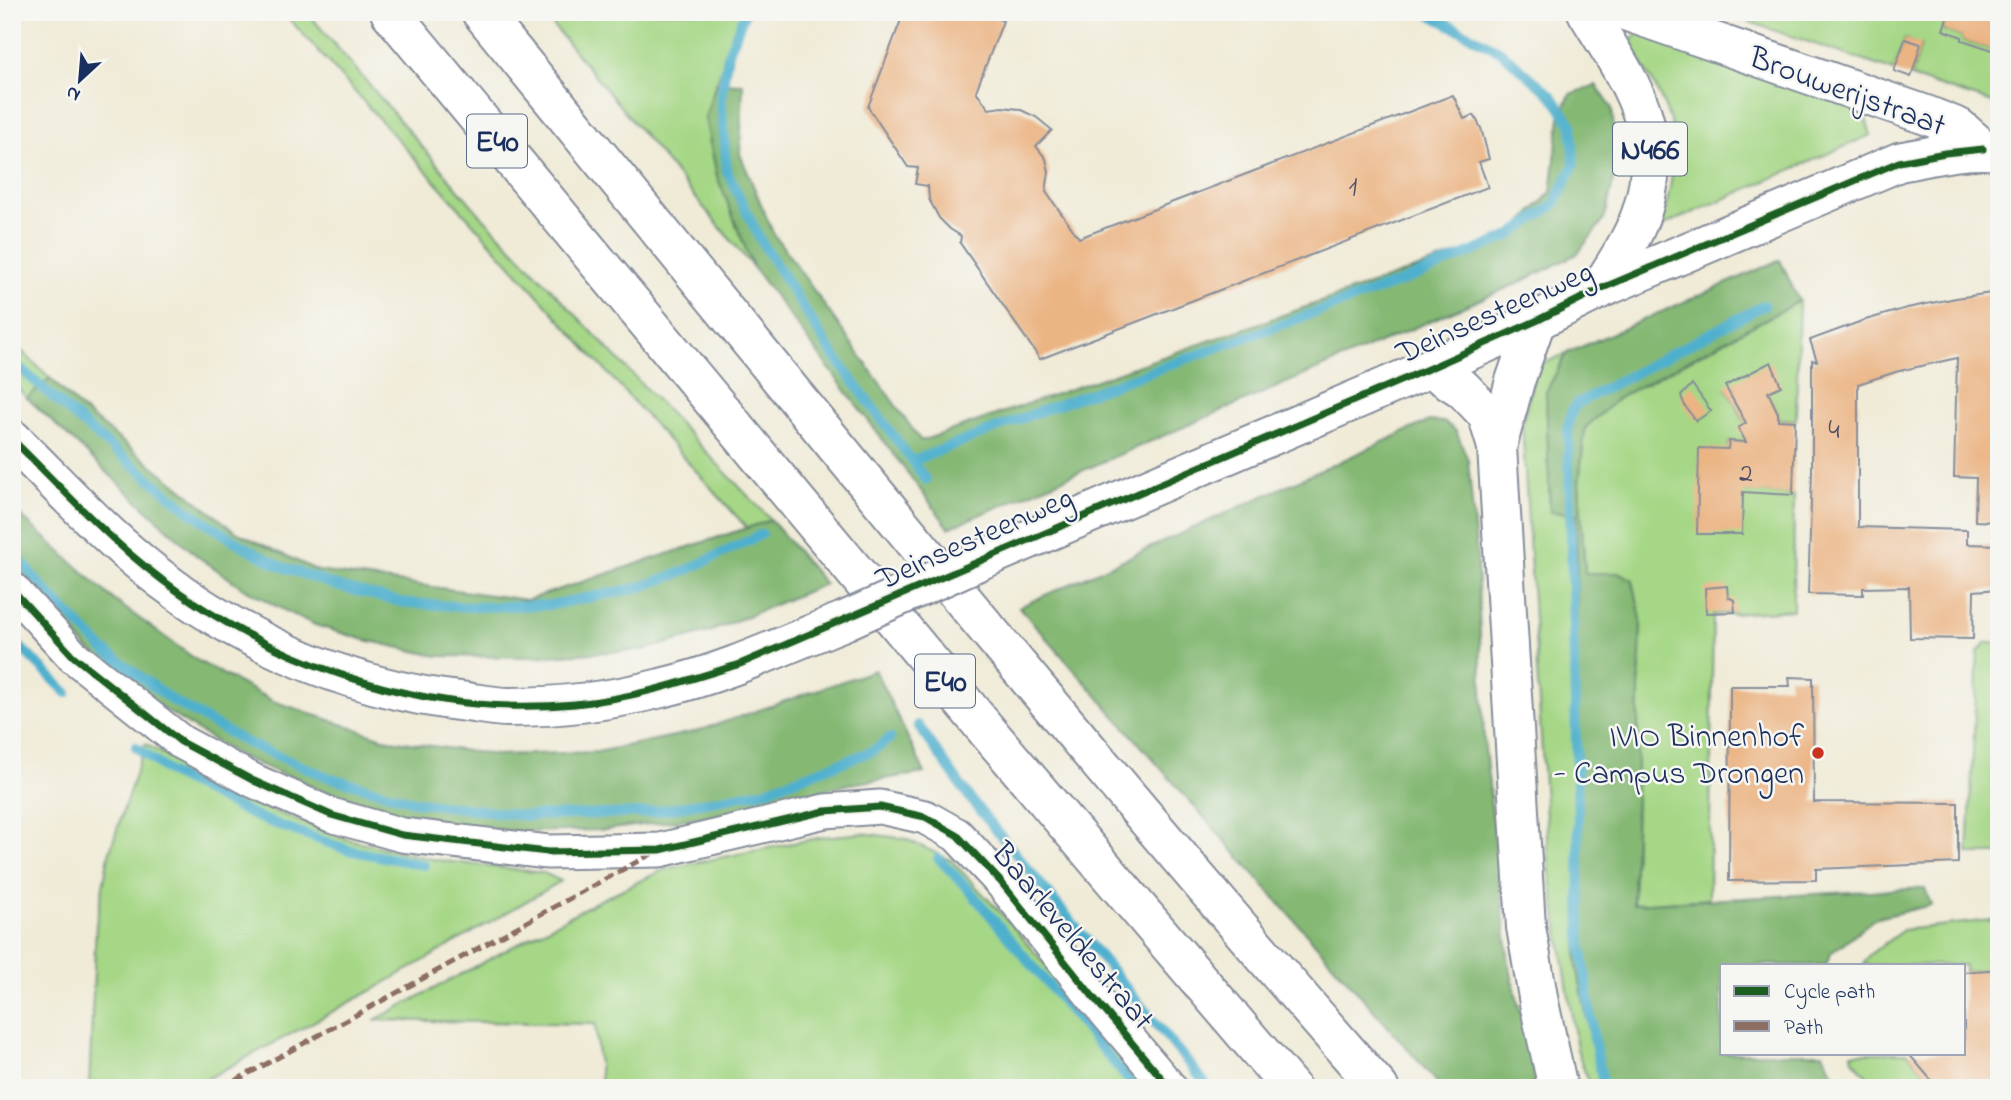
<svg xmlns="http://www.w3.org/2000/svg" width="2011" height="1100" viewBox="0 0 2011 1100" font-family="'Indie Flower',sans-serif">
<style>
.green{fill:#a6d786;stroke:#608372;stroke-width:2}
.forest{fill:#84b873;stroke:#507468;stroke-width:2}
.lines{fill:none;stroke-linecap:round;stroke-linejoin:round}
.stream{stroke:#4fb0ce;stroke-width:10}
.building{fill:#ebb483}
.minor-casing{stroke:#868d9a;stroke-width:37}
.major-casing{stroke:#868d9a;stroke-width:42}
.highway-casing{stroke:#868d9a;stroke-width:42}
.minor{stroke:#fff;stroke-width:33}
.major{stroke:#fff;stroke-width:38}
.highway{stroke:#fff;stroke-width:38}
.major-bridge-casing{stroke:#868d9a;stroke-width:42;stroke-linecap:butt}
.major-bridge{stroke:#fff;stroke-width:38}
.quiet{stroke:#8d6e63;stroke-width:5;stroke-dasharray:10 5;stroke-linecap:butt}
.cycleway-casing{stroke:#f6f6f2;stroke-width:11}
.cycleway{stroke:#1b5e20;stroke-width:7}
.poi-dot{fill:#c8321e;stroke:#f6f6f2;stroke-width:2.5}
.labels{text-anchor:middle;stroke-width:5;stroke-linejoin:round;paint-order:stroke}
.number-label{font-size:28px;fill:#4f5067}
.shield{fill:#f6f6f2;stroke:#5d6b8a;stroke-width:2}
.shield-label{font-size:30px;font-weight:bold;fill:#1b2f5e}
.street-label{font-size:32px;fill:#1b2f5e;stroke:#f6f6f2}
.poi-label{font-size:32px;fill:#1b2f5e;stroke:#f6f6f2;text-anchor:end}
</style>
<rect width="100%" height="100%" fill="#f6f6f2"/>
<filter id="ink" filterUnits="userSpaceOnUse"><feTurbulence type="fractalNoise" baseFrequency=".0143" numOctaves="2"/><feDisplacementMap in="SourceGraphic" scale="14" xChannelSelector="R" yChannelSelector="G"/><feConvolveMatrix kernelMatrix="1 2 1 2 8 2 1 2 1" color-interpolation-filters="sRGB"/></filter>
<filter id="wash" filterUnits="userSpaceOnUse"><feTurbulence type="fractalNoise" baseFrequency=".00686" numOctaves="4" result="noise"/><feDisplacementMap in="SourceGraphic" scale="28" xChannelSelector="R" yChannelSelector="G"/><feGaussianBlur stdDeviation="1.57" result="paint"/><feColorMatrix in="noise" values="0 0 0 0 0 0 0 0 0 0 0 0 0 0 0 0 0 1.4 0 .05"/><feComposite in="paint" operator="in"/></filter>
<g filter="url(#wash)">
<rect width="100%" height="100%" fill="#f0ebd7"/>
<g class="green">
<path d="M283 12H307L477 211 771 520 748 529Z"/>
<path d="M542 12H746L716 83 705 118 717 176 753 267Z"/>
<path d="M1720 12H1949L1943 30 1962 37V40L1999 52V105L1911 77 1921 45 1905 39 1894 71Z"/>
<path d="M1641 30 1862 106 1871 135 1662 226C1669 195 1677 161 1672 129 1667 103 1643 65 1629 42Z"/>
<path d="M1799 301 1796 420 1778 419V413L1756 372 1726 388 1746 424 1747 442 1729 441 1728 451 1742 491 1794 495 1793 610 1713 615 1709 899 1633 904 1641 619 1620 573H1585L1579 483 1585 428 1618 398Z"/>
<path d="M12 342 50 378 27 398 12 383Z"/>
<path d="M1567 353 1546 392 1550 511 1577 514V966L1600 1088H1590L1577 1049 1549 868 1522 422 1538 366Z"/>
<path d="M1986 643H1999V854H1968L1978 652Z"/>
<path d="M145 744 268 809 343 838 436 860 544 873 561 881 373 990 190 1088H89L96 924 109 854Z"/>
<path d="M863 833 906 839 951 860 1003 915 1150 1088H601L595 1024 375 1020 598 901 665 869 823 837Z"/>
<path d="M1999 919V969L1964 972V965H1863L1869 955 1903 930Z"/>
<path d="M1852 1053H1908L1938 1088H1877L1853 1059Z"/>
</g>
<g class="forest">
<path d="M716 83 743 84 740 154 773 233 921 441 1510 236 1551 192 1560 117 1570 94 1596 85 1612 108 1617 165 1605 218 1577 254 1523 281 949 528 753 267 717 176 705 118Z"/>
<path d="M1780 260 1799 301 1618 398 1585 428 1579 483 1585 573H1620L1633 580 1641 619 1633 904 1925 888 1931 905 1874 919 1831 953 1826 965H1722V1053H1823L1832 1071 1846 1088H1600L1577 966V514L1550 512 1546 392 1567 353Z"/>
<path d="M50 378 80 408 236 532 318 571 527 600 771 520 825 584 709 632 643 650 530 657 437 656 365 640 315 625 280 608 243 588 197 556 27 398Z"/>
<path d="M1429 421 1444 422 1456 431 1468 460 1477 558 1484 740 1509 964 1538 1088H1442L1019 607Z"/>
<path d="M12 508 114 600 198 661 273 701 389 740 496 755 597 752 698 731 875 670 925 773 850 784 717 815 604 830 523 832 424 821 322 791 237 755 163 709 88 649 12 566Z"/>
</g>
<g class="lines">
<g class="stream">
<path d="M745 12 728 54 721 97 727 172 761 241 828 347 926 480"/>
<path d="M12 361 90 430 188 510 236 542 280 566 343 588 405 603 471 607 550 605 638 588 683 572 762 534"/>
<path d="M912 461 1046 409 1406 280 1510 236 1554 205 1574 165 1572 125 1552 96 1500 51 1425 12"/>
<path d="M12 550 42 587 103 649 173 701 247 743 328 777 417 802 526 816 647 813 764 791 873 751 890 738"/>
<path d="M12 639 67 693"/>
<path d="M918 725 972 801 1209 1088"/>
<path d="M136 747 173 775 254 816 348 850 424 865"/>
<path d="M938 858 969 890 1135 1088"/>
<path d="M1604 1088 1594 1040 1581 940 1568 427 1572 411 1578 403 1764 305"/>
</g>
</g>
<g id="blocks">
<g class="building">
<path d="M904 12H982L1003 21 976 91 989 109 1002 107 1019 109 1036 117 1052 130 1036 146 1046 159 1049 172 1046 192 1079 238 1453 95 1464 119 1474 115 1481 128 1489 159 1479 162 1488 187 1040 359 960 243 961 236 950 229 939 218 929 199 928 186 915 184 918 168 908 167 868 107Z"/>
<path d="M1949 12H1999V52L1962 40V37L1943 30Z"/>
<path d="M1905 39 1921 44 1911 77 1894 71Z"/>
<path d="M1999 292V522L1975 521 1976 478 1954 477 1957 358 1899 371 1858 384V527L1967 530V544L1999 545V589L1974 591 1973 639 1910 638 1909 587 1863 588V595L1808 594 1812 472V360L1817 361 1810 340 1862 321 1907 308 1956 298Z"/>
<path d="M1771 362 1781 386 1768 392 1778 413V420L1795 421 1793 495 1743 492 1742 534H1697L1699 448 1728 449 1729 441 1746 442 1738 428 1746 423 1725 386Z"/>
<path d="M1692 384 1711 411 1696 421 1685 406 1681 396Z"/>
<path d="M1727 586 1728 597 1734 600 1735 612 1706 613 1705 588Z"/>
<path d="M1789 677 1813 678 1814 802 1958 803V863L1816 869V880L1729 881 1730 686H1790Z"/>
<path d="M1999 969V1088H1938L1908 1053H1964V972Z"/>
</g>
</g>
</g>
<g filter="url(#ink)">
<use href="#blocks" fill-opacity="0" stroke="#868d9a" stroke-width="2"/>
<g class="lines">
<defs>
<path id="minor" d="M12 589 73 656 181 742 254 781 331 815 402 835 548 852 660 850 825 811 880 807 925 817 957 835 1001 882 1094 998 1170 1088"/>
<g id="major">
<path d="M1587 12C1626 77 1667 127 1643 208 1635 236 1615 264 1600 289"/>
<path d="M1628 12 1926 115 1959 128 1983 149"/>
<path d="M12 439C51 477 88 518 129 553 223 635 344 689 467 702 481 704 495 707 509 707 561 707 611 701 661 688 725 673 784 645 844 621"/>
<path d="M976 562 1430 368 1536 321 1600 289 1899 162C1932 156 1965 147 1999 151"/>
</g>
<g id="highway">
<path d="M390 12 989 733 1291 1088"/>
<path d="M481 12C777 374 1070 737 1379 1088"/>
<path d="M1430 368 1463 389 1487 414 1497 447 1526 927 1539 1003 1558 1088"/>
<path d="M1497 447 1515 381 1536 321"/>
</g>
</defs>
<use href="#minor" class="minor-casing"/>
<use href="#major" class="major-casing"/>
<use href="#highway" class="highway-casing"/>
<use href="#minor" class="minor"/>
<use href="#major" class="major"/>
<use href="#highway" class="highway"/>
<defs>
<path id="major-bridge" d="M844 621 976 562"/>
</defs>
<use href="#major-bridge" class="major-bridge-casing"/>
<use href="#major-bridge" class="major-bridge"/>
<path class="quiet" d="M222 1088 653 853"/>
<defs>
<g id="cycleway">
<path d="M12 439C51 477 88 518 130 554 251 658 415 719 575 704 632 699 686 681 740 664L1430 368 1536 321 1600 289 1899 162 1945 153 1983 149"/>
<path d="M12 589 73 656 181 742 254 781 331 815 402 835 548 852 660 850 825 811 880 807 925 817 957 835 1001 882 1094 998 1170 1088"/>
</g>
</defs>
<use href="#cycleway" class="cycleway-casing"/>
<use href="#cycleway" class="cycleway"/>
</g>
</g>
<circle class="poi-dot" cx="1818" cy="753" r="7"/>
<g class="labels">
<g class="number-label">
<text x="1353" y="195">1</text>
<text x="1834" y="438">4</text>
<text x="1746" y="481">2</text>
</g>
<g class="shield">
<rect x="467" y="114.5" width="60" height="53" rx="5"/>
<rect x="1613" y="122.5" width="74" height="53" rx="5"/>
<rect x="915" y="654.5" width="60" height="53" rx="5"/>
</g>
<g class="shield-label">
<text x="497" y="151">E40</text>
<text x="1650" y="159">N466</text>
<text x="945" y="691">E40</text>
</g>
<g class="street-label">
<text transform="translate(1848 90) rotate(20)" y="11">Brouwerijstraat</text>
<text transform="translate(1494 311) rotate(-24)" y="11">Deinsesteenweg</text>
<text transform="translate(974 537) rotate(-24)" y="11">Deinsesteenweg</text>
<text transform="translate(1074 935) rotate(50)" y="11">Baarleveldestraat</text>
</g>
<g class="poi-label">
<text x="1804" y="746">IVIO Binnenhof<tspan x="1804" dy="37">- Campus Drongen</tspan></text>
</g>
</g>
<rect width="2011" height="1100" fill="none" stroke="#f6f6f2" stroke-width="42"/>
<rect x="1720" y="964" width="245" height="91" fill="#f6f6f2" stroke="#9ea6b7" stroke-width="2"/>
<rect x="1734" y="986" width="35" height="10" fill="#1b5e20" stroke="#9ea6b7" stroke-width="2"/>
<text x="1784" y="998" font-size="21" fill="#1b2f5e">Cycle path</text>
<rect x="1734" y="1021" width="35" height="10" fill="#8d6e63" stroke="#9ea6b7" stroke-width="2"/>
<text x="1784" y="1034" font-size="21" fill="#1b2f5e">Path</text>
<g transform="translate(80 80) rotate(206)" stroke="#f6f6f2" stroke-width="5" paint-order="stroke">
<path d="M0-5L12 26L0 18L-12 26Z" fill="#1b2f5e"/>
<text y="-10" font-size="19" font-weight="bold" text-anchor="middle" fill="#1b2f5e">N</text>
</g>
</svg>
